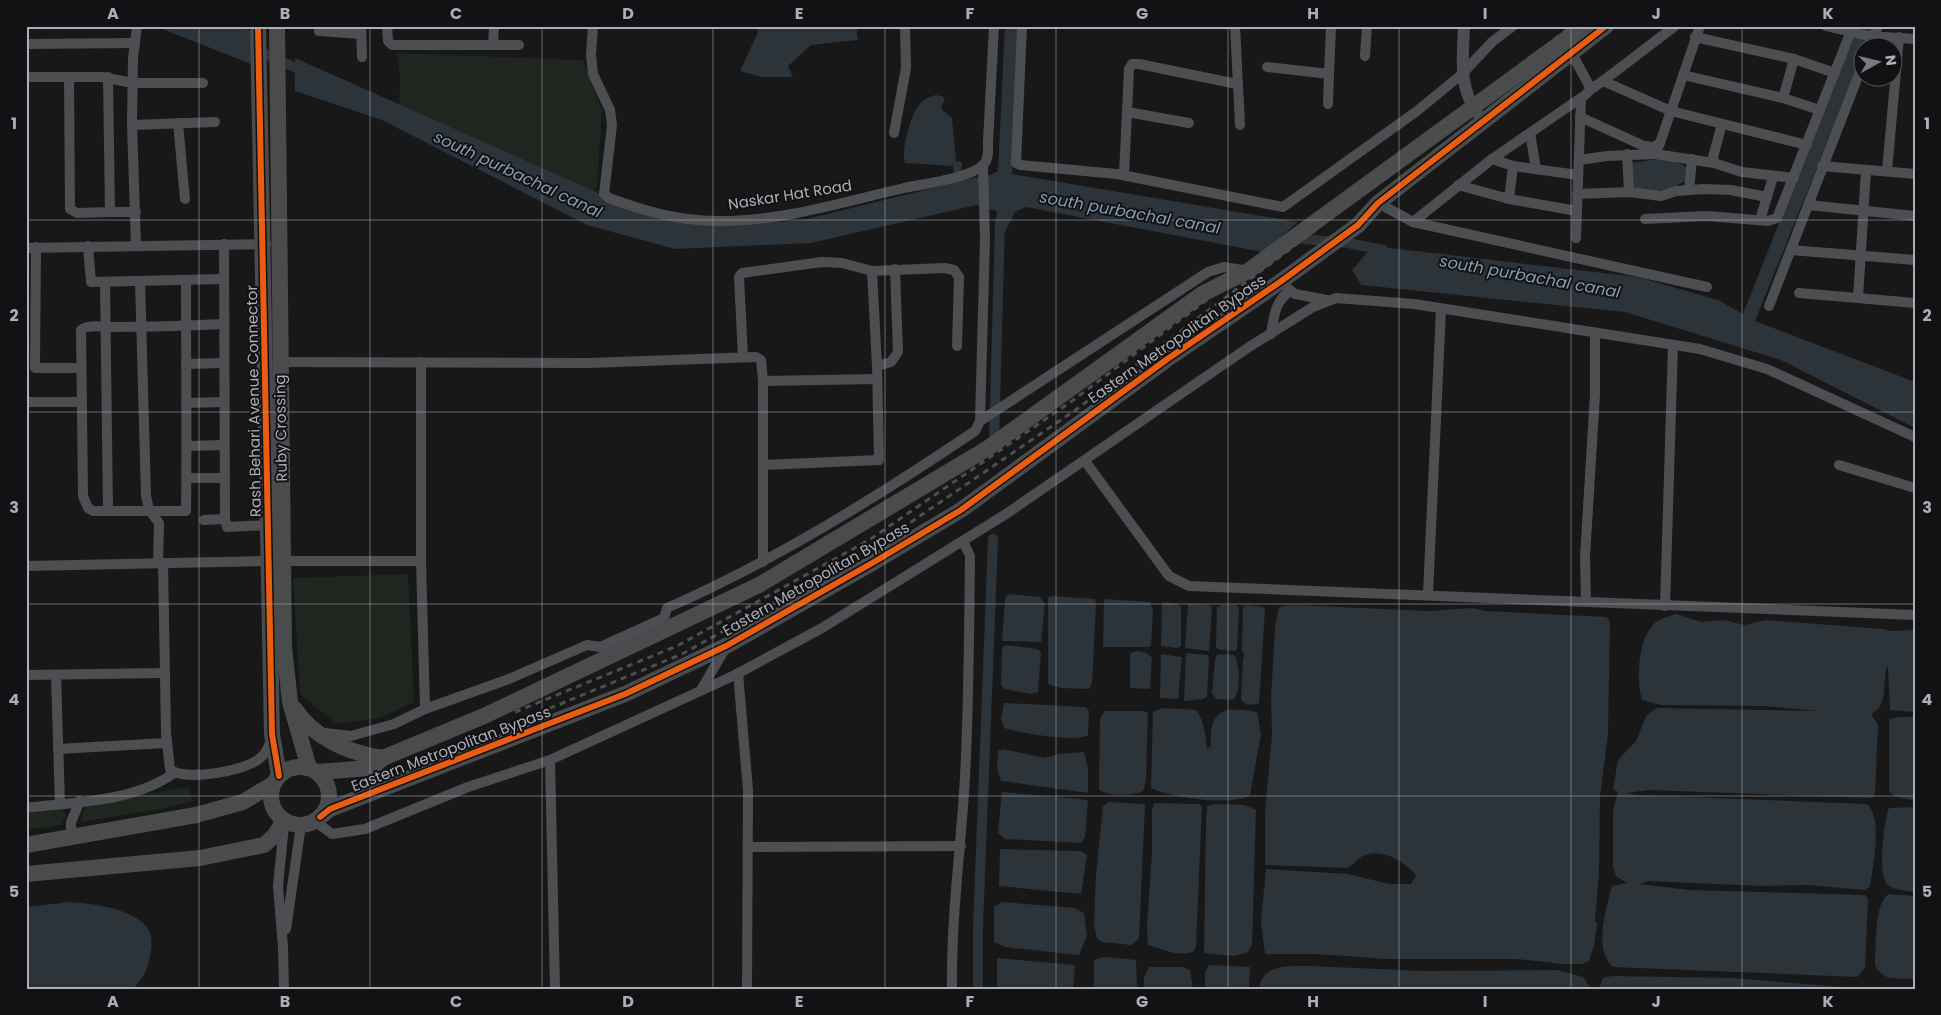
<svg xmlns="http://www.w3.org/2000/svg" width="1941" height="1015" viewBox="0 0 1941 1015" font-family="Poppins,sans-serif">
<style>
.green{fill:#1f251f}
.water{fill:#2c3339}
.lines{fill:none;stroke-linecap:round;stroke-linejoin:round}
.canal{stroke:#2c3339;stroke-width:10}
.minor{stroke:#4d4e51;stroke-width:10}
.tertiary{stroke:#4d4e51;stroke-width:12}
.primary{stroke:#4a4b4d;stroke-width:16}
.rail{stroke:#4d4e4f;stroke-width:3;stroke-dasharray:6 5;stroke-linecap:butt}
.cycleway-casing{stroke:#121214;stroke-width:9}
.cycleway{stroke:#e95d12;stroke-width:6}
.grid{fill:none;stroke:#aaafb8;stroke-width:1;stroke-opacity:0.55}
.labels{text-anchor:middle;stroke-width:4;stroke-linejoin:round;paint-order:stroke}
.street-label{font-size:15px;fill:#aaafb8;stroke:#121214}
.water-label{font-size:16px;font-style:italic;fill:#849db1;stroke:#121214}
.neatline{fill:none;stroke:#aaafb8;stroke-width:2}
.grid-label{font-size:16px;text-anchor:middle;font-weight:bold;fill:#aaafb8}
</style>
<rect width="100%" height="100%" fill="#181818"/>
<g class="green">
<path d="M397 53 583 60 602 111 597 187 576 203 399 118 400 77Z"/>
<path d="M408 574 414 702 380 718 336 724 300 694 293 578Z"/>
<path d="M189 787 193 801 161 809 80 822 86 804Z"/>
<path d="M62 809 66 814 62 825 26 830V814Z"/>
</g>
<g class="water">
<path d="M155 26H240L251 31V64Z"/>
<path d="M738 26H856L858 40 811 45 788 66 793 77H762L740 71 759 30Z"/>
<path d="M1005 26H1020L1012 174 1298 222 1263 252 1026 207 1015 212 1005 232 995 234 997 211 988 209V176L998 171Z"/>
<path d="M1857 26H1874L1755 321 1915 382V428L1781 360 1625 312 1361 285 1352 270 1373 246 1638 277 1718 300 1743 314Z"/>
<path d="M295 58 648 215 722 226 803 220 981 176V204L811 243 675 249 587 225 382 120 295 91Z"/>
<path d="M936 95 945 97 941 109 952 118 956 161 962 162 961 174H954L953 166 905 163C901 150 910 116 919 105 923 100 929 97 936 95Z"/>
<path d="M1664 158 1684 165 1688 171 1687 180C1668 191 1654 193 1632 191L1631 163Z"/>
<path d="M1008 594 1040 597 1045 604 1041 642 1002 641 1005 599Z"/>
<path d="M1051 596 1095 599 1096 605 1092 683 1089 689 1061 688 1048 684V598Z"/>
<path d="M1104 599 1150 602 1153 610 1151 645 1149 647H1103Z"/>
<path d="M1166 602 1178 604 1181 608V646L1178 648 1161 646 1162 603Z"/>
<path d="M1188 604 1209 605 1212 607 1209 651 1185 648Z"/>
<path d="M1222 605H1236L1239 607 1237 648 1235 651 1220 650 1216 647 1217 607Z"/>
<path d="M1247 605 1263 607 1265 610 1259 703C1252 706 1246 705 1241 700L1243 658 1245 656 1242 650 1243 607Z"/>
<path d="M1294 605 1429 611 1472 608 1486 611 1607 617 1610 623 1608 733 1600 797 1599 872 1595 920 1597 924 1594 945 1589 961 1582 964H1562L1517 959H1387L1316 954H1265L1261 921 1266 869 1348 874 1389 884H1411L1416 875C1404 861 1381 847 1363 856 1356 859 1354 865 1347 868L1265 865V812L1272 734 1271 698 1275 627 1279 607Z"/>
<path d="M1676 614 1701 622 1724 620 1744 625 1766 620 1884 629 1890 631 1915 630V712L1890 710 1888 665C1881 680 1890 706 1871 714L1878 725 1875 793 1872 798 1648 790 1627 793 1636 795 1867 804C1883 818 1873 865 1870 886L1865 890 1809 885 1761 886 1648 881 1640 884 1689 890 1865 895 1868 899 1865 968 1857 977 1613 967C1593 949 1606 910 1612 886L1627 883 1616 876 1613 867V810L1618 792 1613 789 1618 760 1636 741 1646 716 1656 708 1820 711 1763 706 1661 705 1642 700C1636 680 1638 643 1652 626 1658 619 1667 617 1676 614Z"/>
<path d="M1007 645 1037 649 1041 652 1038 692 1031 694 1004 689 1001 685 1002 647Z"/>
<path d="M1138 651 1147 653 1152 658 1150 689 1130 688V653Z"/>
<path d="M1186 653 1208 655 1209 658 1207 696 1203 699 1184 701Z"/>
<path d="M1161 654 1182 657 1178 699 1160 698Z"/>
<path d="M1226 654 1234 655C1240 663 1241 692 1233 700L1216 699 1212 693 1215 659 1217 655Z"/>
<path d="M1004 703 1085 707 1089 711 1088 735C1076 743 1019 733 1004 728L1001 719Z"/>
<path d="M1162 708 1196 710C1204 720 1206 737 1207 749L1211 746C1209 709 1224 706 1257 712L1261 734 1250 795C1235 807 1167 797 1151 788L1153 712Z"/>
<path d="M1105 711H1143L1148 713 1146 780 1143 791C1133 796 1107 797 1099 789L1100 718Z"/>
<path d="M1900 717H1915V801L1894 796 1889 791V719Z"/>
<path d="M1003 749 1044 758 1059 754 1084 752 1088 768V793L1001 781 997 768 998 751Z"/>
<path d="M1002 792 1088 800 1085 837 1081 843 1005 839 998 833Z"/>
<path d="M1109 802 1145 804 1139 939 1131 945 1103 942 1097 939 1094 925 1096 874 1103 806Z"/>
<path d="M1155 803 1199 804 1202 807 1196 946 1194 951C1180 958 1162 949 1148 945L1147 925 1152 852V809Z"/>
<path d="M1215 804 1245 805 1256 810 1252 945 1247 953 1233 956 1204 953 1206 820 1207 806Z"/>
<path d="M1915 807V892C1908 891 1893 890 1888 885 1877 877 1884 820 1889 808Z"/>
<path d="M1000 849 1081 851 1087 855 1081 894 999 886Z"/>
<path d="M1889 894 1915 896V979C1898 978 1883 982 1875 965 1876 949 1874 901 1889 894Z"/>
<path d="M70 902C91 903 141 909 150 933 153 940 151 949 150 956 148 969 142 981 132 989H26V907Z"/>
<path d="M1002 902 1075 908 1084 913 1087 935 1079 955 1005 947 994 942V907Z"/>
<path d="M1104 957 1136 960 1137 989H1094V960Z"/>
<path d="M997 958 1075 965 1073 989H997Z"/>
<path d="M1209 965 1250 967 1249 989H1205V972Z"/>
<path d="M1310 966 1423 971 1558 970 1583 977 1591 989H1259C1262 963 1290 966 1310 966Z"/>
<path d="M1149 967H1182L1190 970 1193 989H1144V977Z"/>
<path d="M1612 976 1734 978 1864 989H1599L1603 978Z"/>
</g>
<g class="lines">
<g class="canal">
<path d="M254 49 305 72"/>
<path d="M1293 238 1348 243 1383 250"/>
<path d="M994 442 1000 221"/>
<path d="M978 989V927L993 539"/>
</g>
<g class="minor">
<path d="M319 26V31L361 34"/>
<path d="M361 26 362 57"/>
<path d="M387 26 388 41 392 45H519"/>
<path d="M593 26 591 55 593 74 610 110 612 125 604 194 609 198C644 211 679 221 717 221 780 222 843 202 904 188 923 184 972 178 984 164 989 159 988 149 988 142L994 26"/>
<path d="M1022 26 1016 163 1020 165 1117 174 1283 207 1417 111 1462 74 1492 42 1513 26"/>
<path d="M1235 26 1240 125"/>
<path d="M1826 26 1868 36 1915 39"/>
<path d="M26 44 134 43"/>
<path d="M493 45 494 26"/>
<path d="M1869 48 1878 26"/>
<path d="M1365 56 1367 26"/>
<path d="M1794 59 1835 73"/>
<path d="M1267 67 1329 74 1331 26"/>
<path d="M1683 75 1783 98 1794 59 1695 37"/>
<path d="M26 77H102L133 83H203"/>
<path d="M69 77 70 209 77 213 110 212"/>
<path d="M108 77 110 212H136"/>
<path d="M1603 81 1675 26"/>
<path d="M1591 89 1603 81 1671 111 1807 145"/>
<path d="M1783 98 1820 110"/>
<path d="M1328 104 1329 74"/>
<path d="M1127 112 1189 123"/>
<path d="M1580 117 1644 146 1654 147 1660 143 1700 26"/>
<path d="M178 123 185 199"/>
<path d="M1722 124 1713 157 1714 163 1742 172 1794 178"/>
<path d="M132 125 215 122"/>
<path d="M894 133 906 68 905 26"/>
<path d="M1530 133 1536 169"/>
<path d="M1627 154 1629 192"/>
<path d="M1655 154 1714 163"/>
<path d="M1492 159 1513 166 1578 175"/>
<path d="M1579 160 1607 156 1655 154 1660 143"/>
<path d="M1822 166 1915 174"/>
<path d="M1887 171 1899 37"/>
<path d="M1124 175 1129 69 1132 64H1139L1237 84"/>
<path d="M1458 185 1509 199 1577 211"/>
<path d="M1689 190 1692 159"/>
<path d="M1577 194 1629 192 1661 196 1676 191 1704 189 1731 190 1767 197"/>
<path d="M1509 199 1513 166"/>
<path d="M1378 203 1413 222 1492 159 1585 95 1591 89 1571 52"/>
<path d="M1808 205 1915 216"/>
<path d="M1645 219 1707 216 1768 221 1777 218 1853 26"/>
<path d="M1760 220 1773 177"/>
<path d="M1413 222 1707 287"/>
<path d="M1576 238 1581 98"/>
<path d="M224 244 225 519 227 527 269 525"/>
<path d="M136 245 132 125 133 58 137 26"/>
<path d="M88 246 91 282 223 279"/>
<path d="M36 247 35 368H81"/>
<path d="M26 248 266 244"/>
<path d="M1791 250 1915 260"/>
<path d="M872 271 877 366"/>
<path d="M186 280C186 357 187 434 186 511H93L88 508 83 496 81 330C88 324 102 327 111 327 148 327 185 326 223 324"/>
<path d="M140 281 146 496 149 510 159 523 158 563"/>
<path d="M105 282 108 510"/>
<path d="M1280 282 1295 294 1327 300"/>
<path d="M1799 293 1915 303"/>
<path d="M1858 298 1866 170"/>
<path d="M1769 306 1864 61"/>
<path d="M1271 334C1274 316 1275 301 1290 291"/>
<path d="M743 357 739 277 742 273 822 262 842 263 872 271 944 268 954 270 959 277 957 346"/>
<path d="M280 362 589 363 756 357 761 360 763 381V562"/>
<path d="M421 362V561L425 709"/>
<path d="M186 364 223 363"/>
<path d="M763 381 877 379"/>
<path d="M26 402H81"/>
<path d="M186 403 224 402"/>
<path d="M980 421 1208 272 1224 267 1248 271"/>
<path d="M187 446 224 445"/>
<path d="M1085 461 1169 576 1189 586 1915 615"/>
<path d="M763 465 879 460 877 366 891 362 898 352 895 269"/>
<path d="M1839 465 1915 488"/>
<path d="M187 478H224"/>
<path d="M204 520 225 519"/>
<path d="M163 563 166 733 170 769C183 782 245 771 259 759 266 754 268 748 271 740"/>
<path d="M26 566 270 561H421"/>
<path d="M1428 594 1441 309"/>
<path d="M1586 601 1585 557 1595 394V333"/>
<path d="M1665 606 1673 345"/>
<path d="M738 673 748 790 747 989"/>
<path d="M26 675 164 673"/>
<path d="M56 676 60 804"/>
<path d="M701 690 726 647"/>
<path d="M325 733 351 736 394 724 425 709 509 679 587 645 600 647 664 618 667 608C776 560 877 497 975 431L980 421 985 239 983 165"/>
<path d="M58 749 166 743"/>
<path d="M550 760 555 989"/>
<path d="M26 808C75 802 134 802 174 773"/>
<path d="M315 821 332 834 365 829 468 787 550 760 735 675 822 628 1006 514 1249 347 1313 307 1336 298 1414 304 1700 349 1767 369 1915 437"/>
<path d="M284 825 278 886 283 947 284 989"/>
<path d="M71 837V822L80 801"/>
<path d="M748 847 961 846"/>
<path d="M286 929 301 825"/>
<path d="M952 989C951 918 961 847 965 777 969 703 969 630 970 556L963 541"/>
</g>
<path class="tertiary" d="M1464 26C1463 57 1458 86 1477 113"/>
<g class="primary">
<path d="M258 26 272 734 279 776"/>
<path d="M277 26 284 647 290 702 309 768"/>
<path d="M294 708C314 738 348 753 383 758"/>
<circle cx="300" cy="796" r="29"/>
<path d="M317 772 371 768 383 758 484 716 759 585 988 448 1202 294 1248 271 1584 26"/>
<path d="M320 817 330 809 625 694 726 646 874 562 961 510 1166 360 1280 282 1358 225 1378 203 1606 26"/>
<path d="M26 845 196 815 243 802 273 784"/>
<path d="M26 874 200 858 264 845 274 836 284 821"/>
</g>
<g class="rail">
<path d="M515 712 677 646 869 540 1072 401 1572 26"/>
<path d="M519 721 682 654 873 548 1077 409 1587 26"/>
</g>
<defs>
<g id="cycleway">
<path d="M258 26 272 734 279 776"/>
<path d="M320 817 330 809 625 694 726 646 874 562 961 510 1166 360 1280 282 1358 225 1378 203 1606 26"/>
</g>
</defs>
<use href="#cycleway" class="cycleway-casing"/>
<use href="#cycleway" class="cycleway"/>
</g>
<path class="grid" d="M199 26V989M370 26V989M542 26V989M713 26V989M885 26V989M1056 26V989M1228 26V989M1399 26V989M1571 26V989M1742 26V989M26 220H1915M26 412H1915M26 604H1915M26 796H1915"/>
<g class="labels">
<g class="street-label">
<text transform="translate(790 195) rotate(-9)" y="5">Naskar Hat Road</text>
<text transform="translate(1177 339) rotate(-35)" y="5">Eastern Metropolitan Bypass</text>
<text transform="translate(254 401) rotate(-91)" y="5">Rash Behari Avenue Connector</text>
<text transform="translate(281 428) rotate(-91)" y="5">Ruby Crossing</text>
<text transform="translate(816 579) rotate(-30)" y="5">Eastern Metropolitan Bypass</text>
<text transform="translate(451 749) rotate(-21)" y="5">Eastern Metropolitan Bypass</text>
</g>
<g class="water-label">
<text transform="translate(518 174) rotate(25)" y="6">south purbachal canal</text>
<text transform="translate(1130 212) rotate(10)" y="6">south purbachal canal</text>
<text transform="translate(1530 276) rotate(10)" y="6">south purbachal canal</text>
</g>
</g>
<rect width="1941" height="1015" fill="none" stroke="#121214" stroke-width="55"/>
<g transform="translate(1878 62) rotate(82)"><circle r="24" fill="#121214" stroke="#4f5156"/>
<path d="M0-4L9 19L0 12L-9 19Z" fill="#777a80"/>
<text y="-8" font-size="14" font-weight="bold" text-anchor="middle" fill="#aaafb8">N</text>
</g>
<rect x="28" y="28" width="1886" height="960" class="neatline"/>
<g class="grid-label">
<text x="113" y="19">A</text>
<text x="285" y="19">B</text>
<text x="456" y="19">C</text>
<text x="628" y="19">D</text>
<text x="799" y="19">E</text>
<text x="970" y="19">F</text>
<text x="1142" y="19">G</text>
<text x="1313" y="19">H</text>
<text x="1485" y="19">I</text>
<text x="1656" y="19">J</text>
<text x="1828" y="19">K</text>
<text x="14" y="129">1</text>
<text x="1927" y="129">1</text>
<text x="14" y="321">2</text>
<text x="1927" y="321">2</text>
<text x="14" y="513">3</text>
<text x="1927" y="513">3</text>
<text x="14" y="705">4</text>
<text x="1927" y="705">4</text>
<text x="14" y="897">5</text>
<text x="1927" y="897">5</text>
<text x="113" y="1007">A</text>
<text x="285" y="1007">B</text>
<text x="456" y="1007">C</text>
<text x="628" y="1007">D</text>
<text x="799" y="1007">E</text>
<text x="970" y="1007">F</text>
<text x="1142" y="1007">G</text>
<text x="1313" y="1007">H</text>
<text x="1485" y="1007">I</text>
<text x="1656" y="1007">J</text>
<text x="1828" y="1007">K</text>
</g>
</svg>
